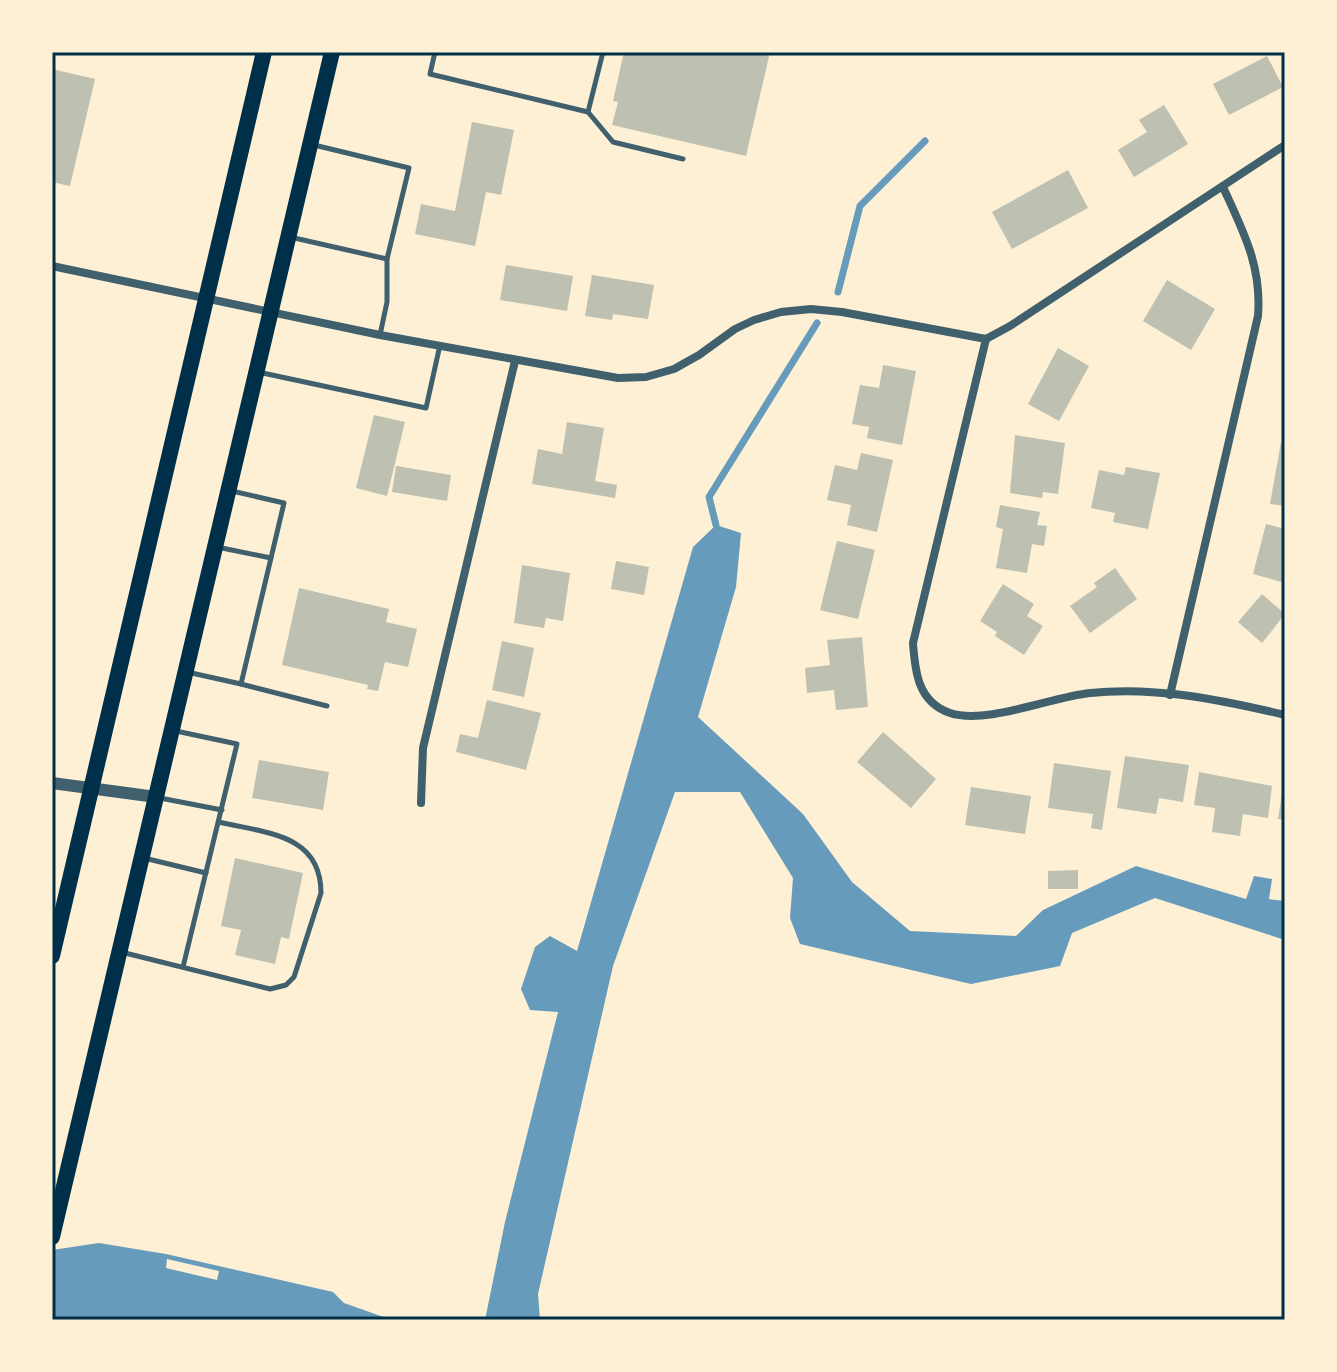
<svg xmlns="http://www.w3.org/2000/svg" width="1337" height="1372" viewBox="0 0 1337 1372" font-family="'Playfair Display',serif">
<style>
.water{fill:#669bbc}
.pier{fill:#fdf0d5}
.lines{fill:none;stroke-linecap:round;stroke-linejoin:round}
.stream{stroke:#669bbc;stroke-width:7}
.building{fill:#bec0b2}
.service{stroke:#3f606c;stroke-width:5}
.minor{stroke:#3f606c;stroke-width:8}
.tertiary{stroke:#3f606c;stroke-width:12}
.trunk{stroke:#003049;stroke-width:16}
.neatline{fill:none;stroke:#003049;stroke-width:3}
</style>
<rect width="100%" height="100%" fill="#fdf0d5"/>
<g class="water">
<path d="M716 525 741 533 736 587 698 717 803 814 852 882 910 931 1016 936 1043 910 1136 866 1246 899 1254 876 1272 879 1269 899 1285 901V940L1155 898 1072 933 1060 966 971 984 800 944 790 918 793 878 740 792H675L613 966 538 1294 540 1320H485L505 1222 558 1012 530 1010 521 989 535 947 550 936 577 951 693 547Z"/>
<path d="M99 1243 166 1254 333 1292 344 1303 392 1320H52V1250Z"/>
</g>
<path class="pier" d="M167 1259 219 1271 217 1280 166 1268Z"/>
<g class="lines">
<g class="stream">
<path d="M838 292 860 206 925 141"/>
<path d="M716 525 709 497 817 323"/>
</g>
</g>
<g class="building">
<path d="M624 52H770L746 156 612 125 618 102 613 101Z"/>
<path d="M1267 56 1283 87 1229 115 1213 84Z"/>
<path d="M52 69 95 79 70 186 52 182Z"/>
<path d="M1164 105 1188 144 1134 177 1118 150 1147 132 1139 120Z"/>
<path d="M472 122 514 130 501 195 486 192 475 246 415 234 421 204 455 211Z"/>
<path d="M1068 170 1088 208 1012 249 992 212Z"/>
<path d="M506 265 573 276 567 311 500 300Z"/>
<path d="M592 275 654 285 648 319 613 314 612 320 585 316Z"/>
<path d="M1167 280 1215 309 1191 350 1143 321Z"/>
<path d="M1058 348 1089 366 1059 421 1028 404Z"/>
<path d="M883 365 916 371 902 445 867 438 869 427 852 424 860 385 879 388Z"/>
<path d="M374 415 405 422 387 496 356 488Z"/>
<path d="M567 422 604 428 595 481 617 485 615 498 532 484 538 449 562 454Z"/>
<path d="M1015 435 1065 443 1058 494 1043 492 1042 498 1010 493Z"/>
<path d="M1281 442 1285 443V506L1270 504Z"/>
<path d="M861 453 893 460 877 532 847 525 851 505 827 500 835 465 857 470Z"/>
<path d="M396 466 451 475 447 501 392 492Z"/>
<path d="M1126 467 1160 473 1148 529 1113 522 1115 513 1091 508 1099 470 1124 475Z"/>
<path d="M1000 505 1040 512 1037 525 1047 526 1044 546 1032 544 1027 573 996 568 1003 529 996 527Z"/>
<path d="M1266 524 1285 529V583L1253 574Z"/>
<path d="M837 541 875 550 858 619 820 610Z"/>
<path d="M616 561 649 567 644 595 611 589Z"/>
<path d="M522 565 570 573 563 621 546 618 544 628 514 623Z"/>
<path d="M1115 568 1137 599 1090 633 1070 606 1097 587 1094 583Z"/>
<path d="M1003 584 1034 604 1027 616 1043 626 1024 655 995 636 997 632 980 621Z"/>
<path d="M299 588 389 609 386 622 417 629 408 667 385 662 378 691 367 689 368 685 282 665Z"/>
<path d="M1262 594 1285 614 1262 643 1238 622Z"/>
<path d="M862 637 868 707 836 710 834 690 807 693 805 668 830 665 827 640Z"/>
<path d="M502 641 534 648 524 697 492 690Z"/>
<path d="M487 700 541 713 526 770 456 752 460 734 478 738Z"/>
<path d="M883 732 936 779 911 808 857 762Z"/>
<path d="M1125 756 1189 765 1183 802 1159 798 1156 814 1117 808Z"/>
<path d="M259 760 329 772 323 810 252 798Z"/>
<path d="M1054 763 1111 771 1102 830 1091 828 1093 814 1048 808Z"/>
<path d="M1199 772 1272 786 1268 818 1243 814 1240 836 1212 832 1215 808 1194 805Z"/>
<path d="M971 787 1031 796 1025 834 965 825Z"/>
<path d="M1283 787H1285V820L1278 819Z"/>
<path d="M235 858 303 873 289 939 281 937 275 964 235 955 241 930 221 926Z"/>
<path d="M1078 870V889H1048V871Z"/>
</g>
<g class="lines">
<g class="service">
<path d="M435 52 430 74 588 112"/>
<path d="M603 52 588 112 613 142 683 159"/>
<path d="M290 237 387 259 409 168 314 145"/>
<path d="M380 335 387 302V259"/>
<path d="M258 372 426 408 440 345"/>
<path d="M217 547 271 558 284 503 232 491"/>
<path d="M187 672 241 684 271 558"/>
<path d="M241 684 327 706"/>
<path d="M176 731 237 744 183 967"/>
<path d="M160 798 222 810"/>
<path d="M144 858 206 873"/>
<path d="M121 952 270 989 286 985 294 977 321 893C321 833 264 833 219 822"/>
</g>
<g class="minor">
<path d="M52 266 380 335 618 378 646 377 674 369 699 355 735 329 754 320 781 312 811 309 842 312 986 339 1010 326 1285 145"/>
<path d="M986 339 913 643C915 672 918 702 950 713 986 725 1051 697 1090 693 1155 686 1222 700 1285 715"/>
<path d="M1170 695 1258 316C1262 266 1243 231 1223 187"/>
<path d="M421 803 423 748 515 361"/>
</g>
<path class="tertiary" d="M52 783 156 797"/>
<g class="trunk">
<path d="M52 956 264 52"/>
<path d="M52 1237 332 52"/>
</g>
</g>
<rect width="1337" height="1372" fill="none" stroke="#fdf0d5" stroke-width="108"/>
<rect x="54" y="54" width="1229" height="1264" class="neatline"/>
</svg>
